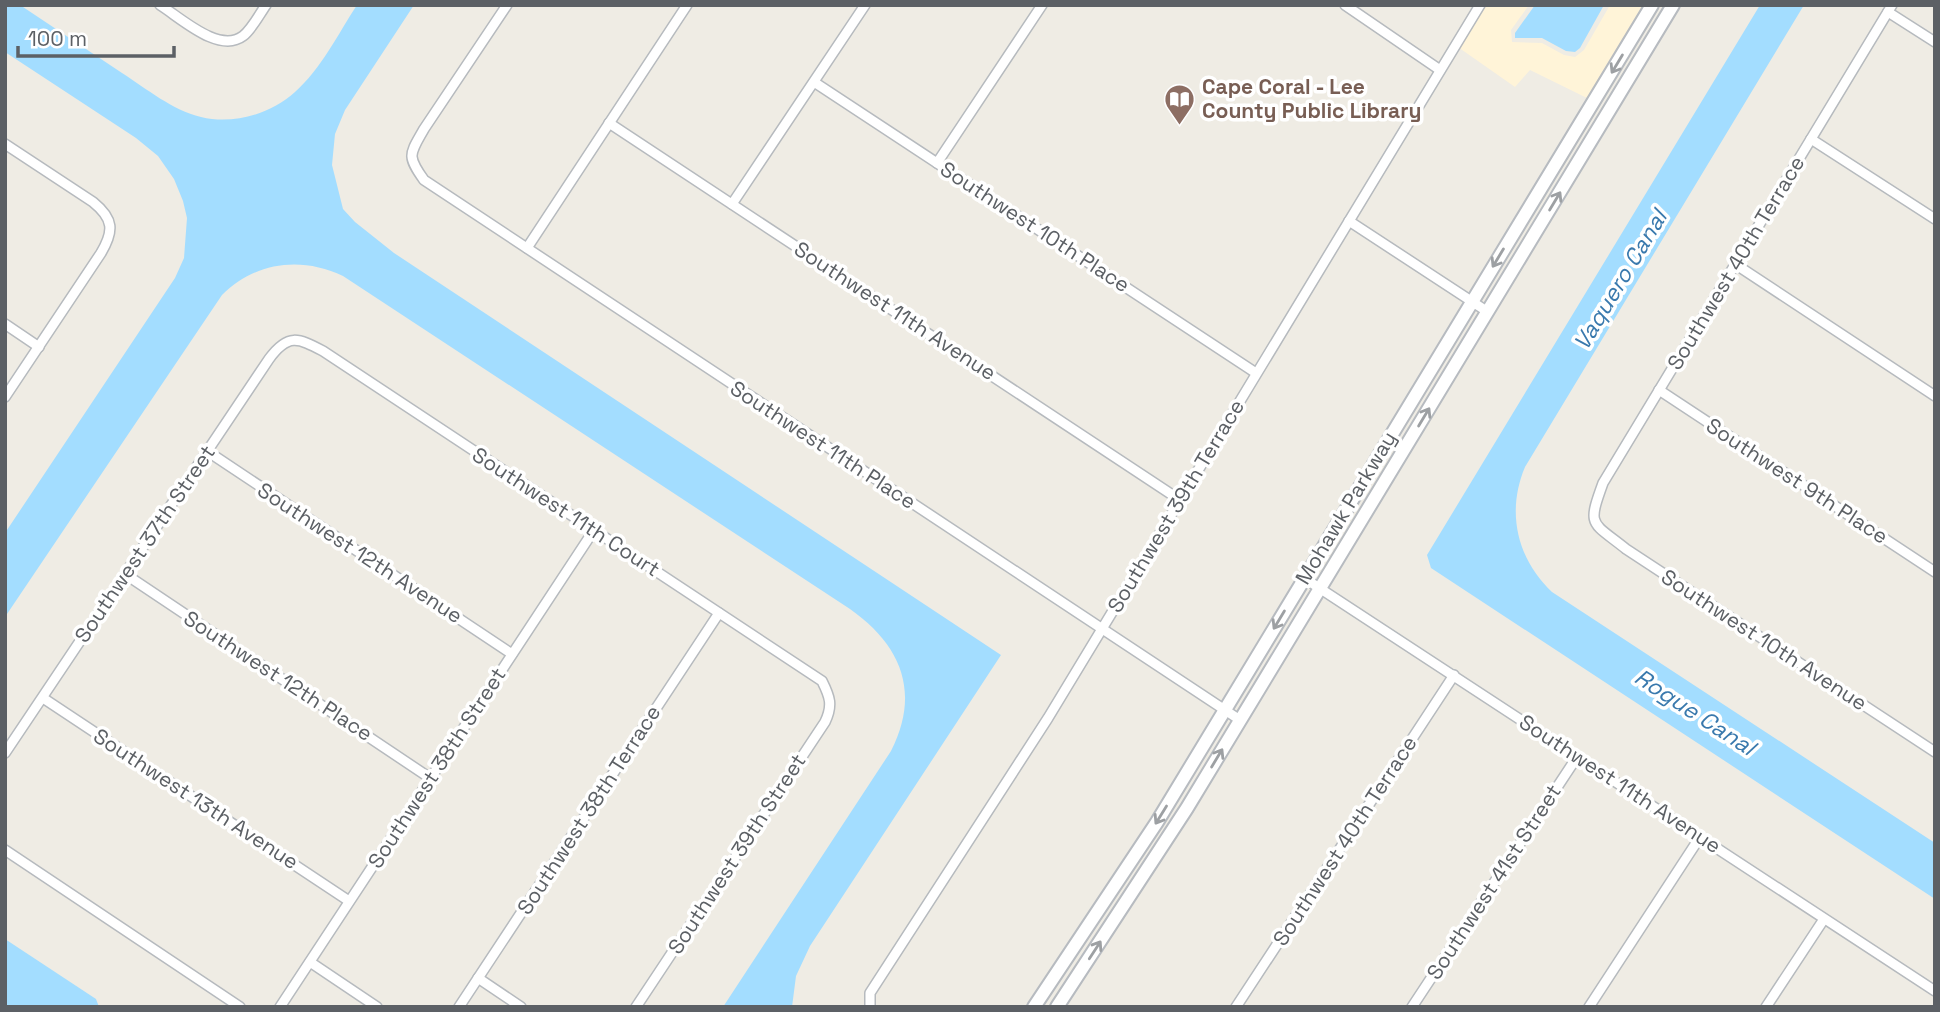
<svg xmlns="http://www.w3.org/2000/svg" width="1940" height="1012" viewBox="0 0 1940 1012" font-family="'Space Grotesk',sans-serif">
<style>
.commercial{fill:#fff4d8}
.water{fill:#a3ddff}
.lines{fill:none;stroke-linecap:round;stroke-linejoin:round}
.street-casing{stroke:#b6babe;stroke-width:12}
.secondary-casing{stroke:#b7bbc0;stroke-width:16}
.street{stroke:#fff;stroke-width:9}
.secondary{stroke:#fff;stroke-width:12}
.oneway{stroke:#9da0a3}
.labels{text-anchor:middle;stroke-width:7;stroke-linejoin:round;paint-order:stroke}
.education-label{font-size:21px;font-weight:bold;fill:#785e54;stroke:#fff;text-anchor:start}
.street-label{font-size:21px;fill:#5c6065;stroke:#fff}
.water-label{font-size:23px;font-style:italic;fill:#3979ad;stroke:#fff}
</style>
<rect width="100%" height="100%" fill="#efece4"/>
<path class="commercial" d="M1479 5H1529L1511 30 1512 42 1542 43 1564 55 1575 57 1584 50 1610 5H1645L1589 99 1530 70 1515 87 1455 45Z"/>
<g class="water">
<path d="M5 5H20C54 28 88 50 122 73 147 89 172 110 201 117 233 125 271 114 295 92 321 69 338 34 357 5H414L345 110 335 134 332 165 343 209 355 222 394 253 1001 655 810 946 796 976 792 1007H723L891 751C921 692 901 645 850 609L343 276C301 256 255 262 222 295L5 617V533L175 278 184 258 187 218 183 201 174 179 158 156 136 138 5 52Z"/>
<path d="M1535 5H1604L1580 48 1575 52 1566 51 1542 38H1515V33Z"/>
<path d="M1760 5H1804L1525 467C1506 512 1517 559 1552 592L1935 843V899L1431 568 1427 555Z"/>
<path d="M5 939 96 999 99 1007H5Z"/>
</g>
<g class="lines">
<defs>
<g id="street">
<path d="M160 5C181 18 219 54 243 36 252 29 259 15 266 5"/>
<path d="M507 5 424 129C410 154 406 155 424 180L1240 720"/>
<path d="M1345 5 1440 70"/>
<path d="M1892 5 1603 483C1587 527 1591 521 1626 549L1935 752"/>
<path d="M1888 12 1935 42"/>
<path d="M814 82 1256 373"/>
<path d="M609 123 1180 500"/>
<path d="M1811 139 1935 219"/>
<path d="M5 144 93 202C114 219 114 231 101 253L5 397"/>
<path d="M937 163 1042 5"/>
<path d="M732 204 865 5"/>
<path d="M1349 221 1488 312"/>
<path d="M527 248 687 5"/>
<path d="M1735 264 1935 396"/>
<path d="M5 324 39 347"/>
<path d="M1659 390 1935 572"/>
<path d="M207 451 512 654"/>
<path d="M125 574 430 778"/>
<path d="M1304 578 1935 991"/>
<path d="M43 698 349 901"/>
<path d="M5 753 269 359C288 333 298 338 323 351L822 681C830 697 833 705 825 722L636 1007"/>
<path d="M5 850 240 1007"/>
<path d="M310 962 377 1007"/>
<path d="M478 978 521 1007"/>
<path d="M280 1007 594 530"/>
<path d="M459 1007 719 613"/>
<path d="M870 1007V993L1048 718 1480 5"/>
<path d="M1236 1007 1454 675"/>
<path d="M1412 1007 1577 757"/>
<path d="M1589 1007 1700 837"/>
<path d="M1766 1007 1824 919"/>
</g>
<g id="secondary">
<path d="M1034 1007 1157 822 1652 5"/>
<path d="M1057 1007 1187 808 1673 5"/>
</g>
</defs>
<use href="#street" class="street-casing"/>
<use href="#secondary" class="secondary-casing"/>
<use href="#street" class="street"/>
<use href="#secondary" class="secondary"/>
</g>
<defs><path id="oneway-shaft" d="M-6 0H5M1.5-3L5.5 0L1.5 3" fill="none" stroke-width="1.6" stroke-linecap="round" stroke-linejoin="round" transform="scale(1.75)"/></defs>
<g class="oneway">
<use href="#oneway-shaft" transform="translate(1617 64) rotate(121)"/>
<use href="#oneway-shaft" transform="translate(1555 201) rotate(-59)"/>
<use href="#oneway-shaft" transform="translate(1498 258) rotate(121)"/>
<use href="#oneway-shaft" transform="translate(1424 417) rotate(-59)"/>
<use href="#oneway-shaft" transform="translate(1279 620) rotate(121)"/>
<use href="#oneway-shaft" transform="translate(1217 758) rotate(-59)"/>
<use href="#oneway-shaft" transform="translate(1161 815) rotate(122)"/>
<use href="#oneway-shaft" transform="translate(1095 950) rotate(-57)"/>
</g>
<defs>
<symbol id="library-pin" viewBox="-11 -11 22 30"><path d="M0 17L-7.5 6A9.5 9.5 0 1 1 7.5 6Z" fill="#8d6e63" stroke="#fff"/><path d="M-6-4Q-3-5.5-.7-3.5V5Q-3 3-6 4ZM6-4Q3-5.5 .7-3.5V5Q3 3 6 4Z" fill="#fff"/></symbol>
</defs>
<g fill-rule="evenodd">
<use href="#library-pin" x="1162" y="82" width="35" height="47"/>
</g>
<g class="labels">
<g class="education-label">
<text x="1202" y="94">Cape Coral - Lee<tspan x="1202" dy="24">County Public Library</tspan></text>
</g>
<g class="street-label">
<text transform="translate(1035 227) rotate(33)" y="7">Southwest 10th Place</text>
<text transform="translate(1736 263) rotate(-59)" y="7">Southwest 40th Terrace</text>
<text transform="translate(895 311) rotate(33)" y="7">Southwest 11th Avenue</text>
<text transform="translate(823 445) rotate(33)" y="7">Southwest 11th Place</text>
<text transform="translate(1797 481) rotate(33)" y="7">Southwest 9th Place</text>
<text transform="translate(1176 506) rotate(-59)" y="7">Southwest 39th Terrace</text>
<text transform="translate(1346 508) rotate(-59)" y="7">Mohawk Parkway</text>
<text transform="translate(566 512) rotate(33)" y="7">Southwest 11th Court</text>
<text transform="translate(145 544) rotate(-56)" y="7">Southwest 37th Street</text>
<text transform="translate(360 553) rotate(33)" y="7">Southwest 12th Avenue</text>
<text transform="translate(1764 640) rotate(33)" y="7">Southwest 10th Avenue</text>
<text transform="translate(278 676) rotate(33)" y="7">Southwest 12th Place</text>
<text transform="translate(437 768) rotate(-57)" y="7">Southwest 38th Street</text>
<text transform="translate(1620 784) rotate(33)" y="7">Southwest 11th Avenue</text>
<text transform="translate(196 799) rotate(33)" y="7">Southwest 13th Avenue</text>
<text transform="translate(589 810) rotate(-57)" y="7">Southwest 38th Terrace</text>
<text transform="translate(1345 841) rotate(-57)" y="7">Southwest 40th Terrace</text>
<text transform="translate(737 854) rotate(-57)" y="7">Southwest 39th Street</text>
<text transform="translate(1494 882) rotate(-57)" y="7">Southwest 41st Street</text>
</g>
<g class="water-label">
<text transform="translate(1620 280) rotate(-59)" y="8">Vaquero Canal</text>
<text transform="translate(1695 712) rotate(33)" y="8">Rogue Canal</text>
</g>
</g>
<rect width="1940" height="1012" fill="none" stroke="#5c6065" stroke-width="14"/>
<path d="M18 46v10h156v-10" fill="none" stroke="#5c6065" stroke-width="3.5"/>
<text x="28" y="46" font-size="21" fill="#5c6065" stroke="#ffffff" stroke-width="5" paint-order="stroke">100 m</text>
</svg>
